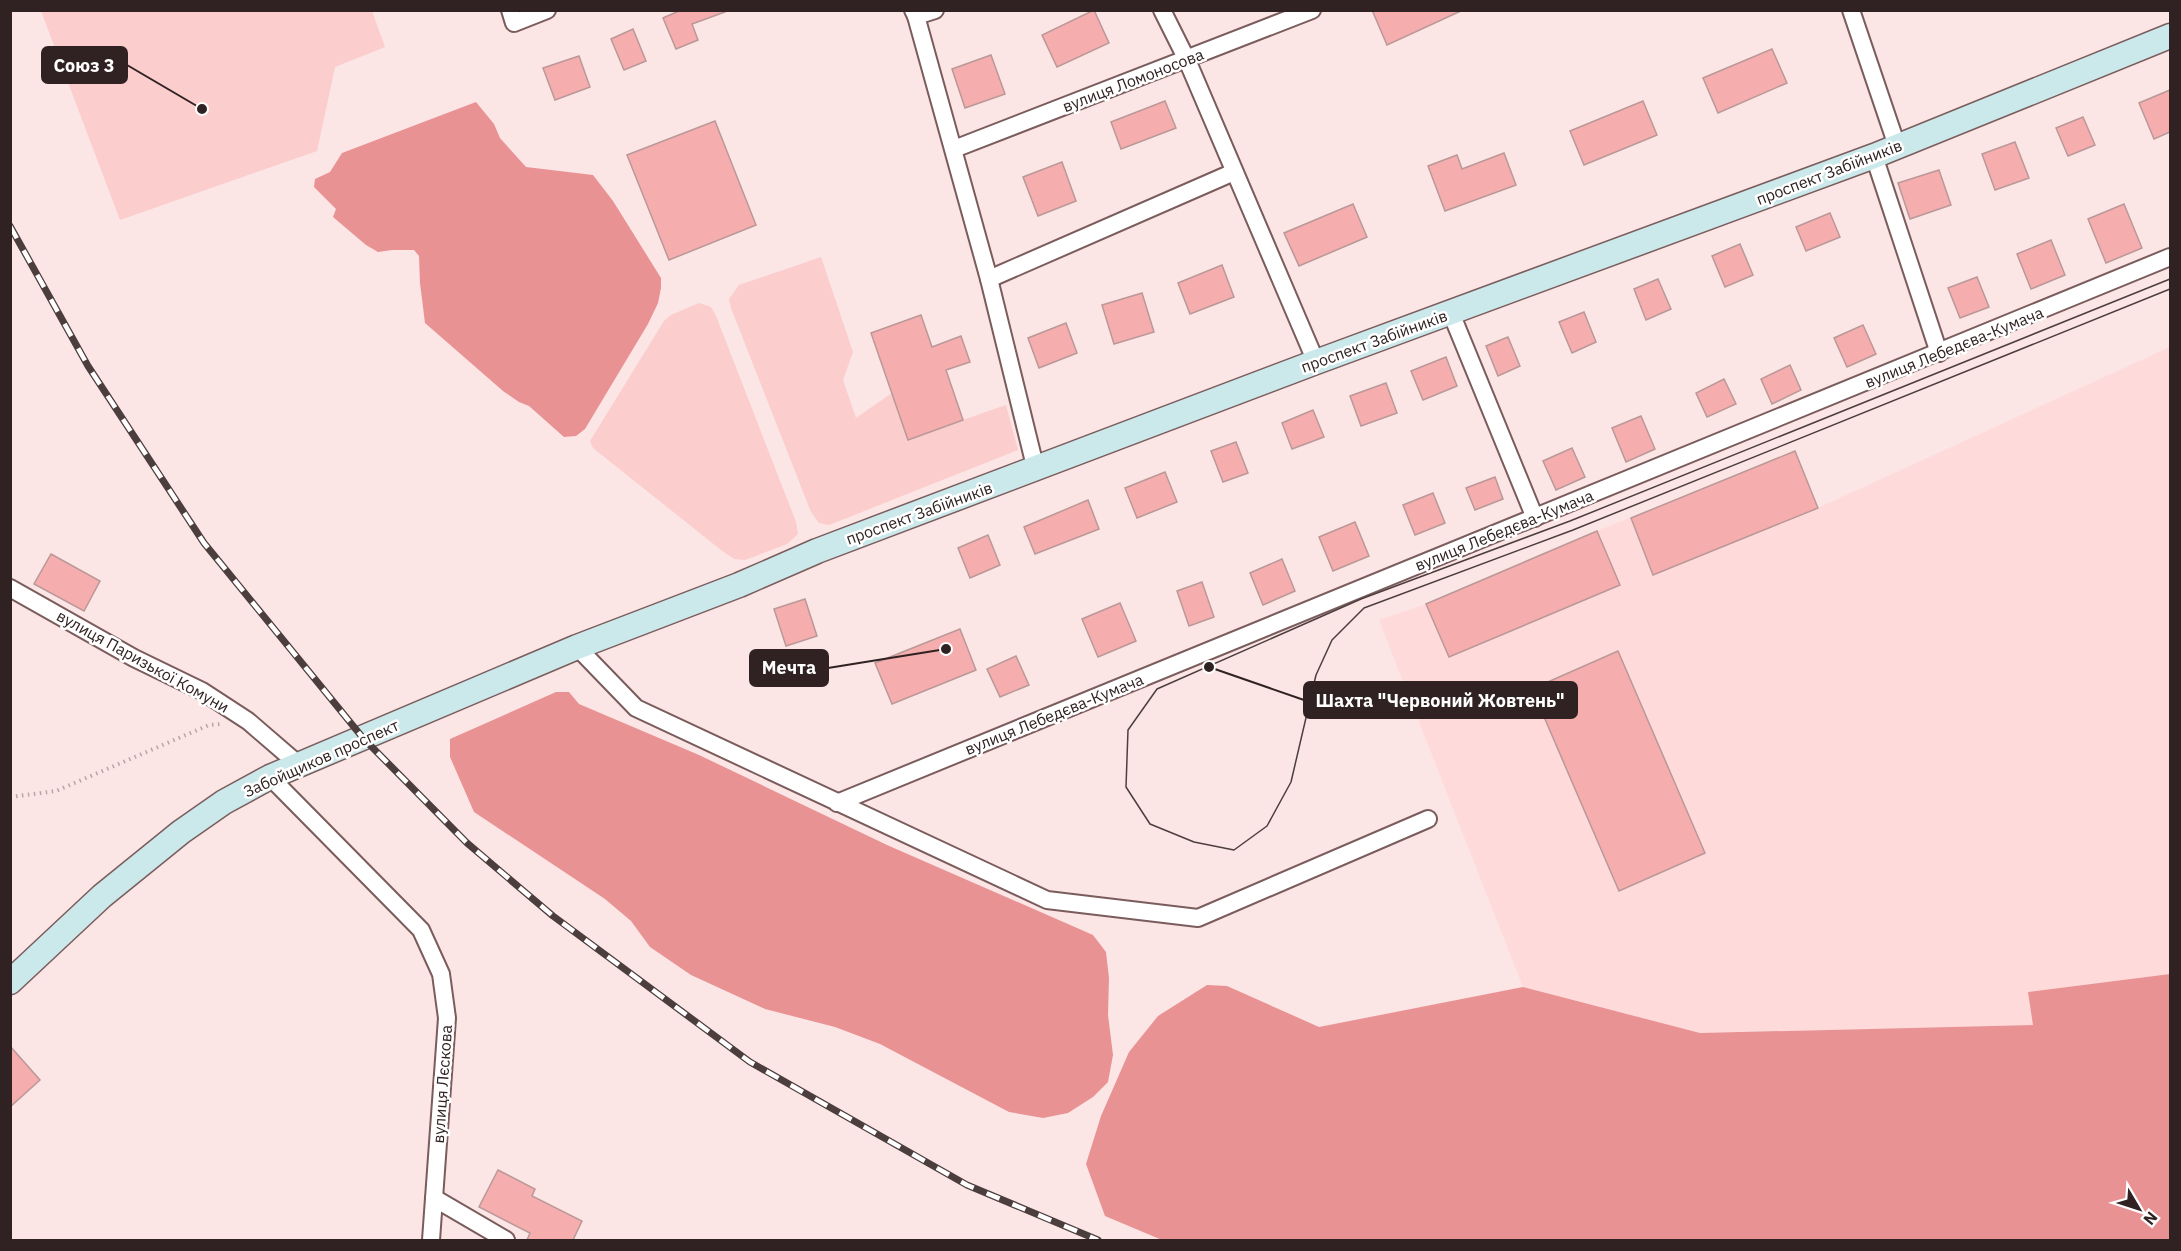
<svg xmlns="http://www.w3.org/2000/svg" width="2181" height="1251" viewBox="0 0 2181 1251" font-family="'IBM Plex Sans',sans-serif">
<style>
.built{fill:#fedada}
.green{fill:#fbcdcd}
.forest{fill:#e99294}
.building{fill:#f5adae;stroke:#bb9898;stroke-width:1.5}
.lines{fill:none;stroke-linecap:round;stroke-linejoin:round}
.minor-casing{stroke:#7b5c5c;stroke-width:20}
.secondary-casing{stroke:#7b5c5c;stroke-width:27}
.path{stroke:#b9a5a5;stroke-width:4;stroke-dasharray:1.5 4.5;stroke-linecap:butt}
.minor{stroke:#fff;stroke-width:16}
.secondary{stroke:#cbe9eb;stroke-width:24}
.tram{stroke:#4d3e3e;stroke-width:1.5}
.rail-casing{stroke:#4d3e3e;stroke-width:7}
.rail{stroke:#fff;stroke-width:4.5;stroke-dasharray:14;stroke-linecap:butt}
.labels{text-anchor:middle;stroke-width:5;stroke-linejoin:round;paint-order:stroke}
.street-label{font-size:16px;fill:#302222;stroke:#fff}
.leader{fill:none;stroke:#302222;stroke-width:2}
.callout-dot{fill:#302222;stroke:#fff;stroke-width:2}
.callout{fill:#302222;stroke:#302222;stroke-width:2}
.callout-label{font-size:18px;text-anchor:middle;font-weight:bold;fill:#fff}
</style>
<rect width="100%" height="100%" fill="#fbe5e5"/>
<path class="built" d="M2170 347V974L2028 992 2034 1025 1700 1033 1523 987 1379 620 1426 604 1597 531 1795 451 1818 508Z"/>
<g class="green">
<path d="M41 11H372L385 47 335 67 317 151 120 220Z"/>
<path d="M821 257 853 352 843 380 856 418 892 393 908 439 1006 405 1018 450 829 525 819 523 811 512 731 308 729 299 739 285Z"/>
<path d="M699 303 711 307 716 316 796 522 798 534 787 544 745 560 734 559 721 550 593 448 590 441 664 321 671 315Z"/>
</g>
<g class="forest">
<path d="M476 102 494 124 500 138 526 167 593 175 613 201 661 278V288L658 303 648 324 585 429 576 436 564 437 529 406 519 402 503 391 425 323 420 283 419 256 414 250H392L378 252 366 245 333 217 336 209 314 187 315 179 330 172 342 153Z"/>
<path d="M556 692H569L579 704 699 755 887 845 1093 935 1106 952 1109 978 1108 1015 1113 1055 1108 1082 1093 1097 1068 1113 1043 1118 1009 1112 880 1044 835 1027 765 1009 691 975 650 947 631 921 605 899 474 812 450 757V739Z"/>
<path d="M2170 974V1240H1162L1105 1216 1086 1164 1101 1116 1129 1052 1158 1016 1207 985 1227 986 1319 1027 1523 987 1700 1033 2033 1025 2028 992Z"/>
</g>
<g class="building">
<path d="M681 10H725V12L692 24 698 40 676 49 663 18Z"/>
<path d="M1094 10 1109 43 1057 67 1042 35Z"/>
<path d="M1372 10H1463L1387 45Z"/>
<path d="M633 29 646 61 624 70 611 39Z"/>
<path d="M1772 49 1787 83 1718 113 1703 78Z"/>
<path d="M991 55 1005 94 965 108 952 69Z"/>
<path d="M579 56 590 87 555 100 543 68Z"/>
<path d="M2170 90V132L2154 139 2139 103Z"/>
<path d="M1165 101 1176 128 1121 149 1111 122Z"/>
<path d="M1643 101 1657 135 1584 165 1570 131Z"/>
<path d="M2083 117 2095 145 2068 156 2056 128Z"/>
<path d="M715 121 756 225 669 260 627 155Z"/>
<path d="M2015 142 2029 178 1995 190 1982 154Z"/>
<path d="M1504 153 1516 185 1445 211 1428 166 1457 155 1462 169Z"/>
<path d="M1062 162 1076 201 1038 216 1023 177Z"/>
<path d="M1939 170 1951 205 1910 219 1898 183Z"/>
<path d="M1353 204 1367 237 1299 266 1284 233Z"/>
<path d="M2124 204 2142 248 2106 263 2088 219Z"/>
<path d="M1830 213 1840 237 1806 251 1796 227Z"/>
<path d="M2051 240 2065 275 2031 289 2017 254Z"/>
<path d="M1740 244 1753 275 1725 287 1712 256Z"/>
<path d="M1222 265 1234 297 1190 314 1178 283Z"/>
<path d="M1977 277 1989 307 1960 318 1948 288Z"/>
<path d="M1658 279 1671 309 1646 320 1634 289Z"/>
<path d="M1142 293 1154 332 1114 344 1102 305Z"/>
<path d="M1584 312 1596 342 1572 353 1559 322Z"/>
<path d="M921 315 932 347 961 336 970 362 946 370 963 420 908 440 871 333Z"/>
<path d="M1066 323 1077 353 1039 368 1028 338Z"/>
<path d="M1863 325 1876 354 1847 367 1834 338Z"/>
<path d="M1508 337 1520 366 1498 376 1486 346Z"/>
<path d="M1446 357 1457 386 1423 400 1411 371Z"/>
<path d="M1790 365 1801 390 1772 404 1761 379Z"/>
<path d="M1724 379 1736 404 1707 417 1696 393Z"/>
<path d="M1386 383 1397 413 1361 426 1350 396Z"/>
<path d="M1313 410 1324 437 1292 449 1282 423Z"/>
<path d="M1641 416 1655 449 1626 462 1612 428Z"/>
<path d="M1236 442 1248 473 1223 482 1211 451Z"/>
<path d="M1572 448 1585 477 1556 490 1543 461Z"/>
<path d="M1795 451 1818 508 1653 575 1631 518Z"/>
<path d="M1165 472 1177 502 1137 518 1125 488Z"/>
<path d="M1495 477 1503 499 1475 510 1466 488Z"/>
<path d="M1433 493 1445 523 1415 535 1403 505Z"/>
<path d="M1088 500 1099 529 1035 554 1024 527Z"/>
<path d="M1355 522 1369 556 1333 571 1319 537Z"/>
<path d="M1597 531 1620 585 1449 657 1426 604Z"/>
<path d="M988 535 1000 565 970 578 958 548Z"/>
<path d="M51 554 100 581 84 611 34 584Z"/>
<path d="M1282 559 1295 591 1263 605 1250 573Z"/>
<path d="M1202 582 1214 617 1189 626 1177 591Z"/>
<path d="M805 599 817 636 786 646 774 609Z"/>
<path d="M1120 603 1136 641 1098 657 1082 619Z"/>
<path d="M960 629 976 670 892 704 875 663Z"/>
<path d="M1618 651 1705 853 1619 891 1532 689Z"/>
<path d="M1016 656 1029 685 1000 697 987 669Z"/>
<path d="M10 1046 40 1080 10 1107Z"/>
<path d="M498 1170 535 1189 532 1196 582 1221 573 1240H527L530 1233 479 1207Z"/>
</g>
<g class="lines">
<defs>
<g id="minor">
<path d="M510 10 514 23 547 10"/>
<path d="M913 10 916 16 935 10"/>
<path d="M1162 10 1187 60 1316 362"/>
<path d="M1851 10 1897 146"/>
<path d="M916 16 989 279 1036 470"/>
<path d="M954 149 1312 10"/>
<path d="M1874 156 1939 353"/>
<path d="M989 279 1234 172"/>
<path d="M1451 313 1535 518"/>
<path d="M10 588 134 658 202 691 248 721 298 764"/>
<path d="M577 647 636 708 1047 900 1198 918 1428 819"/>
<path d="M270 777 421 930 441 974 447 1018 431 1240"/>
<path d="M837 803 2170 257"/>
<path d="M434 1198 506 1240"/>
</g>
<path id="secondary" d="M10 982 102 896 181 832 224 802 270 777 577 647 739 585 817 551 1316 362 1874 156 2170 36"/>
</defs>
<use href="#minor" class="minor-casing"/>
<use href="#secondary" class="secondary-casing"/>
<path class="path" d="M10 797 56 791 209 725 221 724"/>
<use href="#minor" class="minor"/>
<use href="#secondary" class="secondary"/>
<path class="tram" d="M2170 279 1570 521 1361 599 1157 689 1128 730 1126 787 1150 824 1194 842 1234 850 1267 826 1291 782 1316 675 1332 640 1364 608 1573 530 2170 289"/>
<defs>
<path id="rail" d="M10 226 88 366 204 543 363 738 467 843 553 916 750 1062 967 1185 1098 1240"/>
</defs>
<use href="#rail" class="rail-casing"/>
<use href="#rail" class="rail"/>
</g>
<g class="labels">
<g class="street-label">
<text transform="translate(1133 80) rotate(-21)" y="6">вулиця Ломоносова</text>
<text transform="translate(1829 172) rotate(-21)" y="6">проспект Забійників</text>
<text transform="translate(1374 341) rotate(-20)" y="6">проспект Забійників</text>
<text transform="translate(1954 347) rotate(-22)" y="6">вулиця Лебедєва-Кумача</text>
<text transform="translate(919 513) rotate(-20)" y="6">проспект Забійників</text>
<text transform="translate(1504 530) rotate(-22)" y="6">вулиця Лебедєва-Кумача</text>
<text transform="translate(143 661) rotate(29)" y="6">вулиця Паризької Комуни</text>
<text transform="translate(1054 714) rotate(-22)" y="6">вулиця Лебедєва-Кумача</text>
<text transform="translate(321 758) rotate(-24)" y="6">Забойщиков проспект</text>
<text transform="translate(442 1084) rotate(-86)" y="6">вулиця Лєскова</text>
</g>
</g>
<path class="leader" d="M202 109L127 65M946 649L828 668M1209 667L1304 700"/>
<g class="callout-dot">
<circle cx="202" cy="109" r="6"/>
<circle cx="946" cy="649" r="6"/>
<circle cx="1209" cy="667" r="6"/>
</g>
<g class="callout">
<rect x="42" y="47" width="85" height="36" rx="6"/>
<rect x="750" y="650" width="78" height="36" rx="6"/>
<rect x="1304" y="682" width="273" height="36" rx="6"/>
</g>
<g class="callout-label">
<text x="84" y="72">Союз 3</text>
<text x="789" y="674">Мечта</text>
<text x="1440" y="707">Шахта "Червоний Жовтень"</text>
</g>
<rect width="2181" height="1251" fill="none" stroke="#302222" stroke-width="24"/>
<g transform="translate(2139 1209) rotate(129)" stroke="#ffffff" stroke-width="4.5" paint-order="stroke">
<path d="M0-4.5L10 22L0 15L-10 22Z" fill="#302222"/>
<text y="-9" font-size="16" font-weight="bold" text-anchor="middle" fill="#302222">N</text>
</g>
</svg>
